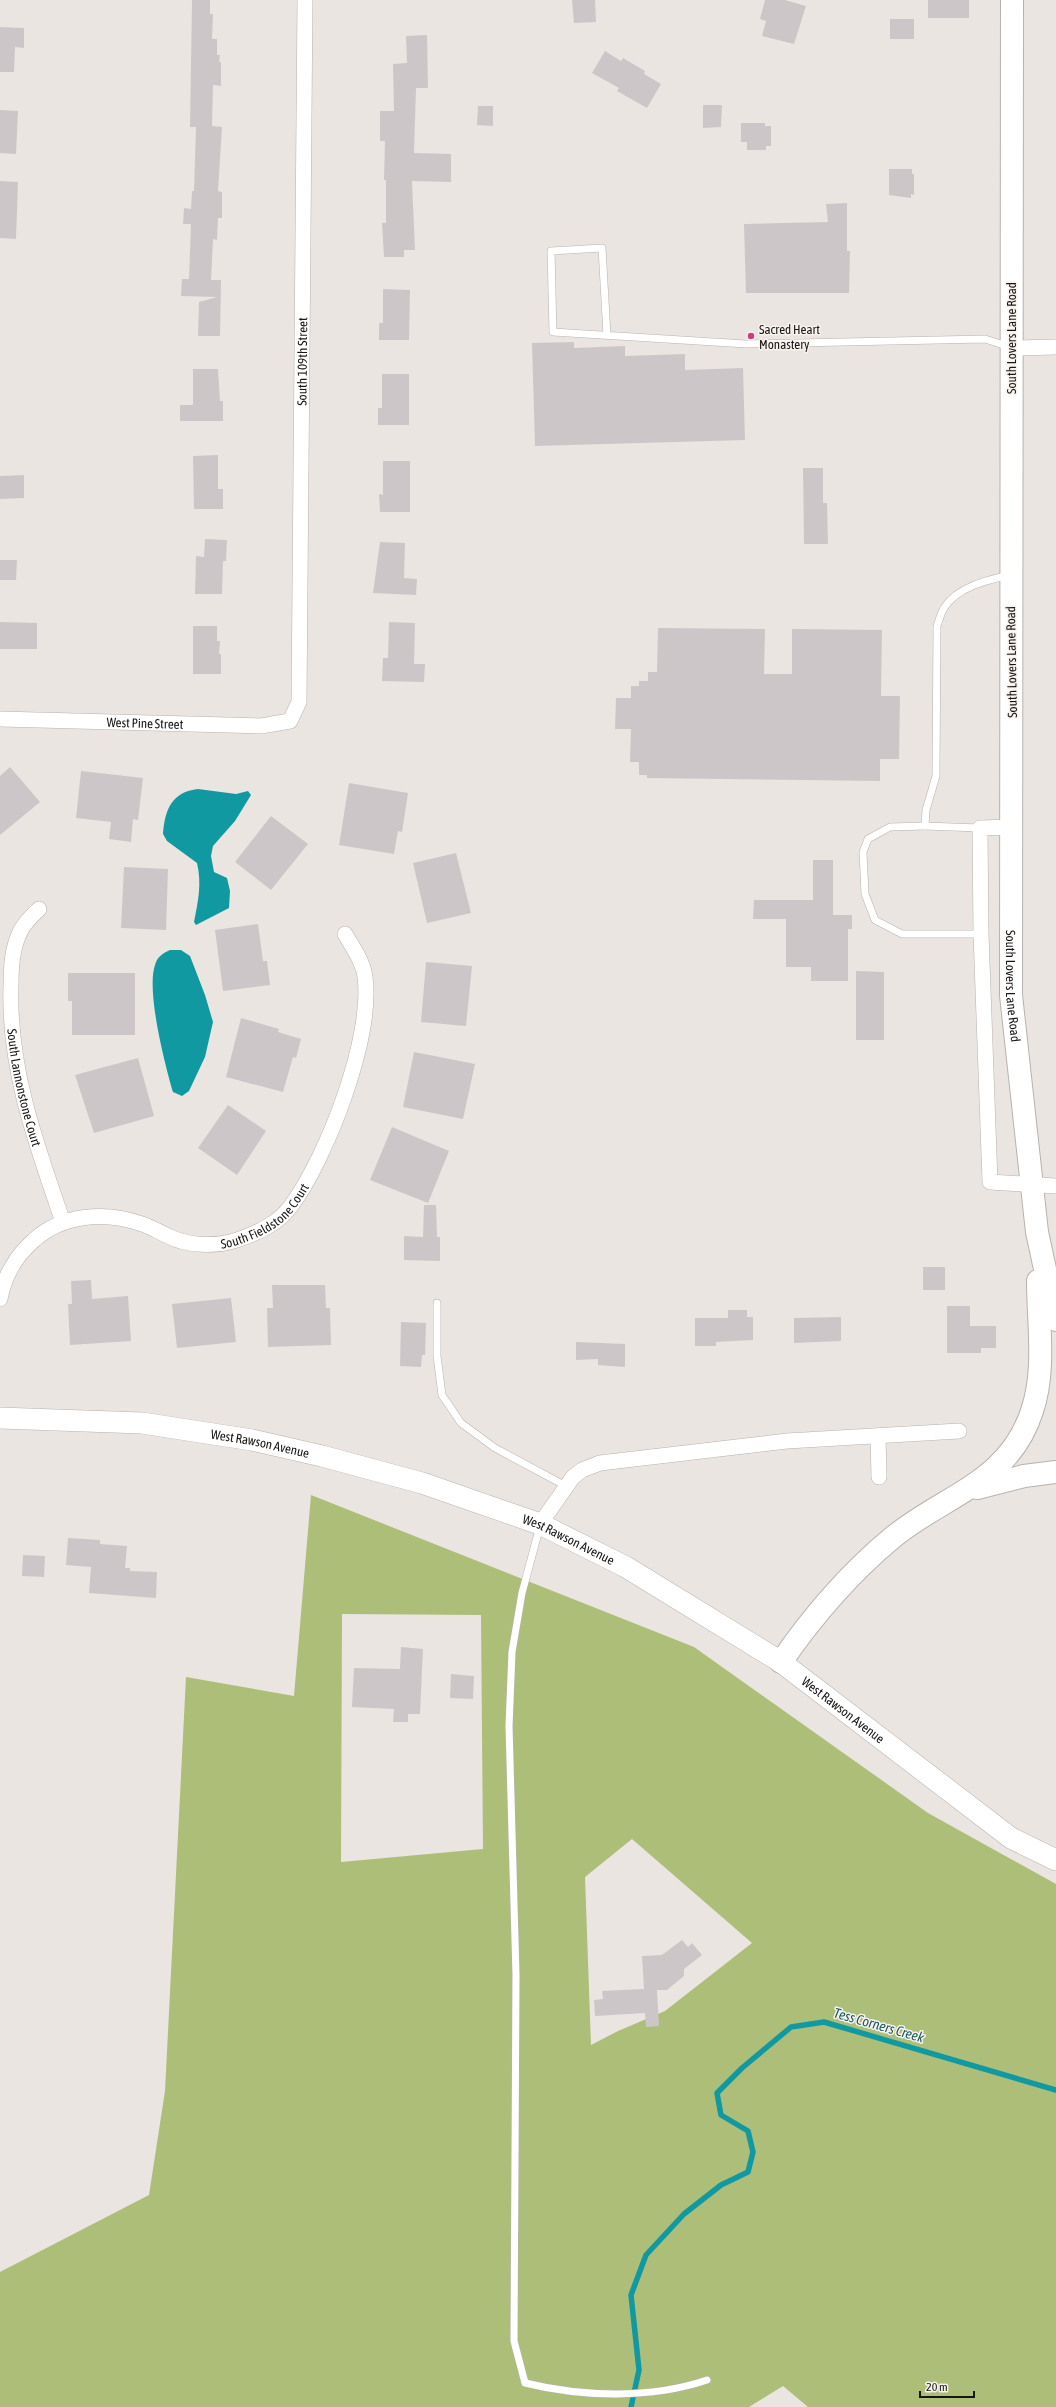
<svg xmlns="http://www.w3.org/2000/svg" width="1056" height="2407" viewBox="0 0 1056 2407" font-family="'Asap Condensed',sans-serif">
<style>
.green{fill:#adbe79;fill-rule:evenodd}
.water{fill:#1199a2}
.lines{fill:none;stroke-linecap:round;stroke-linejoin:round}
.stream{stroke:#1199a2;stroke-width:5.5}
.building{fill:#cdc6c9}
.lane-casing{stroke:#b8b2ae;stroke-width:8}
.street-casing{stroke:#b8b2ae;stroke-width:16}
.secondary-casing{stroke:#b8b2ae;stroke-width:22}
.primary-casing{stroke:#b8b2ae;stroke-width:24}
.lane{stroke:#fff;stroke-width:7}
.street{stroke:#fff;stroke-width:15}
.secondary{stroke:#fff;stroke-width:21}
.primary{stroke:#fff;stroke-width:22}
.poi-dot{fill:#c63f7e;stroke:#f7f2ed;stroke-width:1.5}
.labels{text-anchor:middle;stroke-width:3;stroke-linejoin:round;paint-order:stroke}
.poi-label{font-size:13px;fill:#181614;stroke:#f7f2ed;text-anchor:start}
.street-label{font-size:13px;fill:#181614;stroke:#f7f2ed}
.water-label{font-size:14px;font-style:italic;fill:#185a5e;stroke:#f7f2ed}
</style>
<rect width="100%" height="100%" fill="#eae5e0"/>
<path class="green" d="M311 1495 694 1647 928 1813 1056 1884V2407H808L783 2386 749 2407H0V2272L149 2195 165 2091 186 1677 294 1696ZM342 1614 481 1615 483 1849 341 1862ZM632 1839 752 1943 665 2011 618 2031 591 2045 585 1877Z"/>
<g class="water">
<path d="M198 789 236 794 248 791 251 795 235 821 213 846 211 856 214 872 227 878 230 891 229 908 196 925 194 922C198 902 202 884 197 863L167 841 163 834C165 809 172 792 198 789Z"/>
<path d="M170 950H181L190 956 205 995 213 1022 205 1057 189 1091 182 1096 173 1092C165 1065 146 991 155 965 157 957 163 953 170 950Z"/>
</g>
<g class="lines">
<path class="stream" d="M631 2407 639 2370 631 2295 646 2255 684 2214 721 2185 748 2172 753 2152 748 2131 721 2115 717 2093 742 2068 791 2027 824 2022 1056 2090"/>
</g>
<g class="building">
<path d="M192 0H210V14H213L212 39H217V55H220L219 62H221V86L213 85 212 126 222 127 218 191 222 192V218H218L217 240 213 239 211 280H221L220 336H198L199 302 217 297 181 296 182 279H189L191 224H183L184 208 191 209 192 191H194L196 127H190Z"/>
<path d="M572 0H595L596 22 574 23Z"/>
<path d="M765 0H785L806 6 794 44 762 36 766 21 760 19Z"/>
<rect x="928" y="0" width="41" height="18"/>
<rect x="890" y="19" width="24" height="20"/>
<path d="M0 27 24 28V48L15 47 14 72H0Z"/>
<path d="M427 35 428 88H416L414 153 451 154V182L412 181 415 250H404V257H384L382 223H386V180H384L385 141H380V111H394L393 64 407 63 406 36Z"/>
<path d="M605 51 621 61 623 58 645 71 644 74 661 84 647 108 617 91 619 88 592 73Z"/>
<path d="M703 105H722L721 127 703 128Z"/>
<path d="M478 106H493V126L477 125Z"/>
<path d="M0 110 18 111 16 154 0 153Z"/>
<path d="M741 123H765V126H771V146H766V150H747V142H741Z"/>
<path d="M889 169H912V174H914V195L911 194V198L889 195Z"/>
<path d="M0 181 18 182 16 239 0 238Z"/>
<path d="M847 203V251H850L849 293H746L744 224 828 222 826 204Z"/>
<path d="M383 289 410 290 409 340H379V323H383Z"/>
<path d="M574 342V348L625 346V356L685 354V370L743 368 745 440 535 446 532 343Z"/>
<path d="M193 369H218L220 401H223V421H180V405H193Z"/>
<path d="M382 374H409V425H378V408H382Z"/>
<path d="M218 455V489H223V509H194L193 456Z"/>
<path d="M383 461H410V512H380L379 494 383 495Z"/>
<path d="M803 468H823V503H827L828 544H804Z"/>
<path d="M24 475V498L0 499V476Z"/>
<path d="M205 539 227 540 226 561H223L222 594H195L196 556 204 557Z"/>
<path d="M380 542 405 543 404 578 417 579 416 595 373 593Z"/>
<path d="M0 560H17L16 580H0Z"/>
<path d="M0 622 37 623V649H0Z"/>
<path d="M389 622 415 623 414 664H425L424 682 382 681 383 658H388Z"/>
<path d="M193 626H217V641H220L219 654H221V674H193Z"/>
<path d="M658 628 765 629 764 674H792V629L882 630 881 696H900L899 759H880V781L647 778V775H639V762H630L631 729H615L616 698H631V686H639V681H648V672H657Z"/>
<path d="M10 767 40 802 0 835V776Z"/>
<path d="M81 771 143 778 138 820 133 819 131 842 109 839 111 822 76 818Z"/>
<path d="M349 783 408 793 402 832 398 831 394 854 339 845Z"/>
<path d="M271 816 308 844 271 890 235 862Z"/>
<path d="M456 853 471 913 427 923 413 863Z"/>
<path d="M813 860H833V915H852V929H848V981H811V967H786V919H753L754 900H813Z"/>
<path d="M124 867 168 869 166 930 121 928Z"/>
<path d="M258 924 263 961H267L270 985 223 991 215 930Z"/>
<path d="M426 962 472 966 466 1026 421 1022Z"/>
<path d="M856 971 884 972V1040H856Z"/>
<path d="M68 973H135V1035H72V1001H68Z"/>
<path d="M241 1018 279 1029 278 1032 301 1039 296 1058 293 1057 283 1092 226 1077Z"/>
<path d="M414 1052 475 1064 463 1119 403 1107Z"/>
<path d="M138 1058 154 1116 94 1133 75 1075Z"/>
<path d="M228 1105 266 1131 237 1175 198 1148Z"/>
<path d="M392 1127 449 1151 428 1203 370 1180Z"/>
<path d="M424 1205H436L437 1237H440V1261L404 1260V1236L423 1237Z"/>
<rect x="923" y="1267" width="22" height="23"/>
<path d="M91 1280 92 1299 128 1296 131 1341 70 1345 68 1304H72L71 1281Z"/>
<path d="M272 1285H325L326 1308H330L331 1345 268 1347 267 1308H273Z"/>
<path d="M231 1298 236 1342 177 1348 172 1304Z"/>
<path d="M947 1306H970V1326H996V1348H981V1353H947Z"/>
<path d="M728 1310H747V1317H753V1340L716 1342V1346H695V1318H728Z"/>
<path d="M841 1317V1341L794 1343V1318Z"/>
<path d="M401 1322 426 1323 425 1355H422L421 1367 400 1366Z"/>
<path d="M576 1342 625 1344V1367L598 1365V1359L576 1360Z"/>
<path d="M68 1538 100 1540V1544L127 1546 125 1568H130V1571L157 1572 156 1598 89 1593 91 1567 66 1565Z"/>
<path d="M23 1555 45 1556 44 1577 22 1576Z"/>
<path d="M401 1647 423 1649 420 1714H408V1722H393L394 1709 352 1707 354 1668 400 1669Z"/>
<path d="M451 1674 474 1676 473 1699 450 1698Z"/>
<path d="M682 1940 688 1947 692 1943 702 1955 684 1969V1976L667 1990H657L659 2026 646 2027 645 2013 595 2016 594 2000 603 1999 602 1991 644 1989 642 1956 662 1955Z"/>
</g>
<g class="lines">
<defs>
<g id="lane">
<path d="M607 335 602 248 551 251 553 332 746 344 985 339 1010 347"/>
<path d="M925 826 890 827 868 839 863 852 865 894 875 920 902 934H981"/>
<path d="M980 828 925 826 926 810 936 776 937 626C939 620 941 613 944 608 957 587 987 580 1010 575"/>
<path d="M437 1303V1356L442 1395 461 1423 495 1448 566 1486"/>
<path d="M540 1526 522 1593 512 1652 509 1726 516 1975 514 2341 525 2383C582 2397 651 2399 707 2380"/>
</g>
<g id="street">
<path d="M1012 348 1056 347"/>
<path id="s1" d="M0 719 261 726 290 721 299 702 305 0"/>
<path d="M1013 827 980 828 981 934 990 1182 1056 1186"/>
<path id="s2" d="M39 909C33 915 26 921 21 930 12 947 11 967 11 986 8 1069 37 1146 63 1222"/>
<path id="s3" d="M0 1299C4 1277 16 1256 33 1241 62 1214 105 1211 142 1224 151 1227 159 1232 168 1236 187 1246 216 1247 237 1240 257 1233 278 1224 291 1206 327 1157 373 1038 365 977 363 961 353 948 345 934"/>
<path d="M878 1436 879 1477"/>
<path d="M540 1524 573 1477 582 1470 600 1463 787 1441 959 1431"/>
</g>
<g id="secondary">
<path id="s4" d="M0 1418 142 1423 252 1440 322 1456 422 1483 540 1524 626 1567 781 1662 1011 1838 1056 1860"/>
</g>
<g id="primary">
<path id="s5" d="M1012 0 1011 995 1037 1232 1056 1320"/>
<path d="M977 1488 1024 1476 1056 1472"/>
<path d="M781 1662C812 1617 850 1573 892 1538 944 1495 1009 1483 1032 1411 1046 1370 1038 1323 1038 1281"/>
</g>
</defs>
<use href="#lane" class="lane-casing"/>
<use href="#street" class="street-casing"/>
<use href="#secondary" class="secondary-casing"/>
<use href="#primary" class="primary-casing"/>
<use href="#lane" class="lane"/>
<use href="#street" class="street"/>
<use href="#secondary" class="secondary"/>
<use href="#primary" class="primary"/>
</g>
<circle class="poi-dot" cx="751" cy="336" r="4"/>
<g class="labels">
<g class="poi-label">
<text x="759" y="334">Sacred Heart<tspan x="759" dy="15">Monastery</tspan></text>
</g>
<g class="street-label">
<text transform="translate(1011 338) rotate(-90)" y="5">South Lovers Lane Road</text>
<text dy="5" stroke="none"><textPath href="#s1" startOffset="652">South 109th Street</textPath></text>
<text transform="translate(1011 662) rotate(-91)" y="5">South Lovers Lane Road</text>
<text dy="5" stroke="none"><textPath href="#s1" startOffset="145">West Pine Street</textPath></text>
<text dy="5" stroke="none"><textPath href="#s5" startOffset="986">South Lovers Lane Road</textPath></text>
<text dy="5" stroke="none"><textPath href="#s2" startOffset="188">South Lannonstone Court</textPath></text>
<text dy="5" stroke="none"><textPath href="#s3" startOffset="320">South Fieldstone Court</textPath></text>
<text dy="5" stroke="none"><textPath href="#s4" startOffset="262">West Rawson Avenue</textPath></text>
<text dy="5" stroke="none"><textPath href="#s4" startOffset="586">West Rawson Avenue</textPath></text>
<text dy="5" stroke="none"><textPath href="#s4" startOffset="910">West Rawson Avenue</textPath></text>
</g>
<g class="water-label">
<text transform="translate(879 2025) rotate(16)" y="5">Tess Corners Creek</text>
</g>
</g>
<path d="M920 2391v6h54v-6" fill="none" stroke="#181614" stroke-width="2"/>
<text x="926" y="2391" font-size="12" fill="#181614" stroke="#f7f2ed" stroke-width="3" paint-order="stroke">20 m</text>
</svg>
